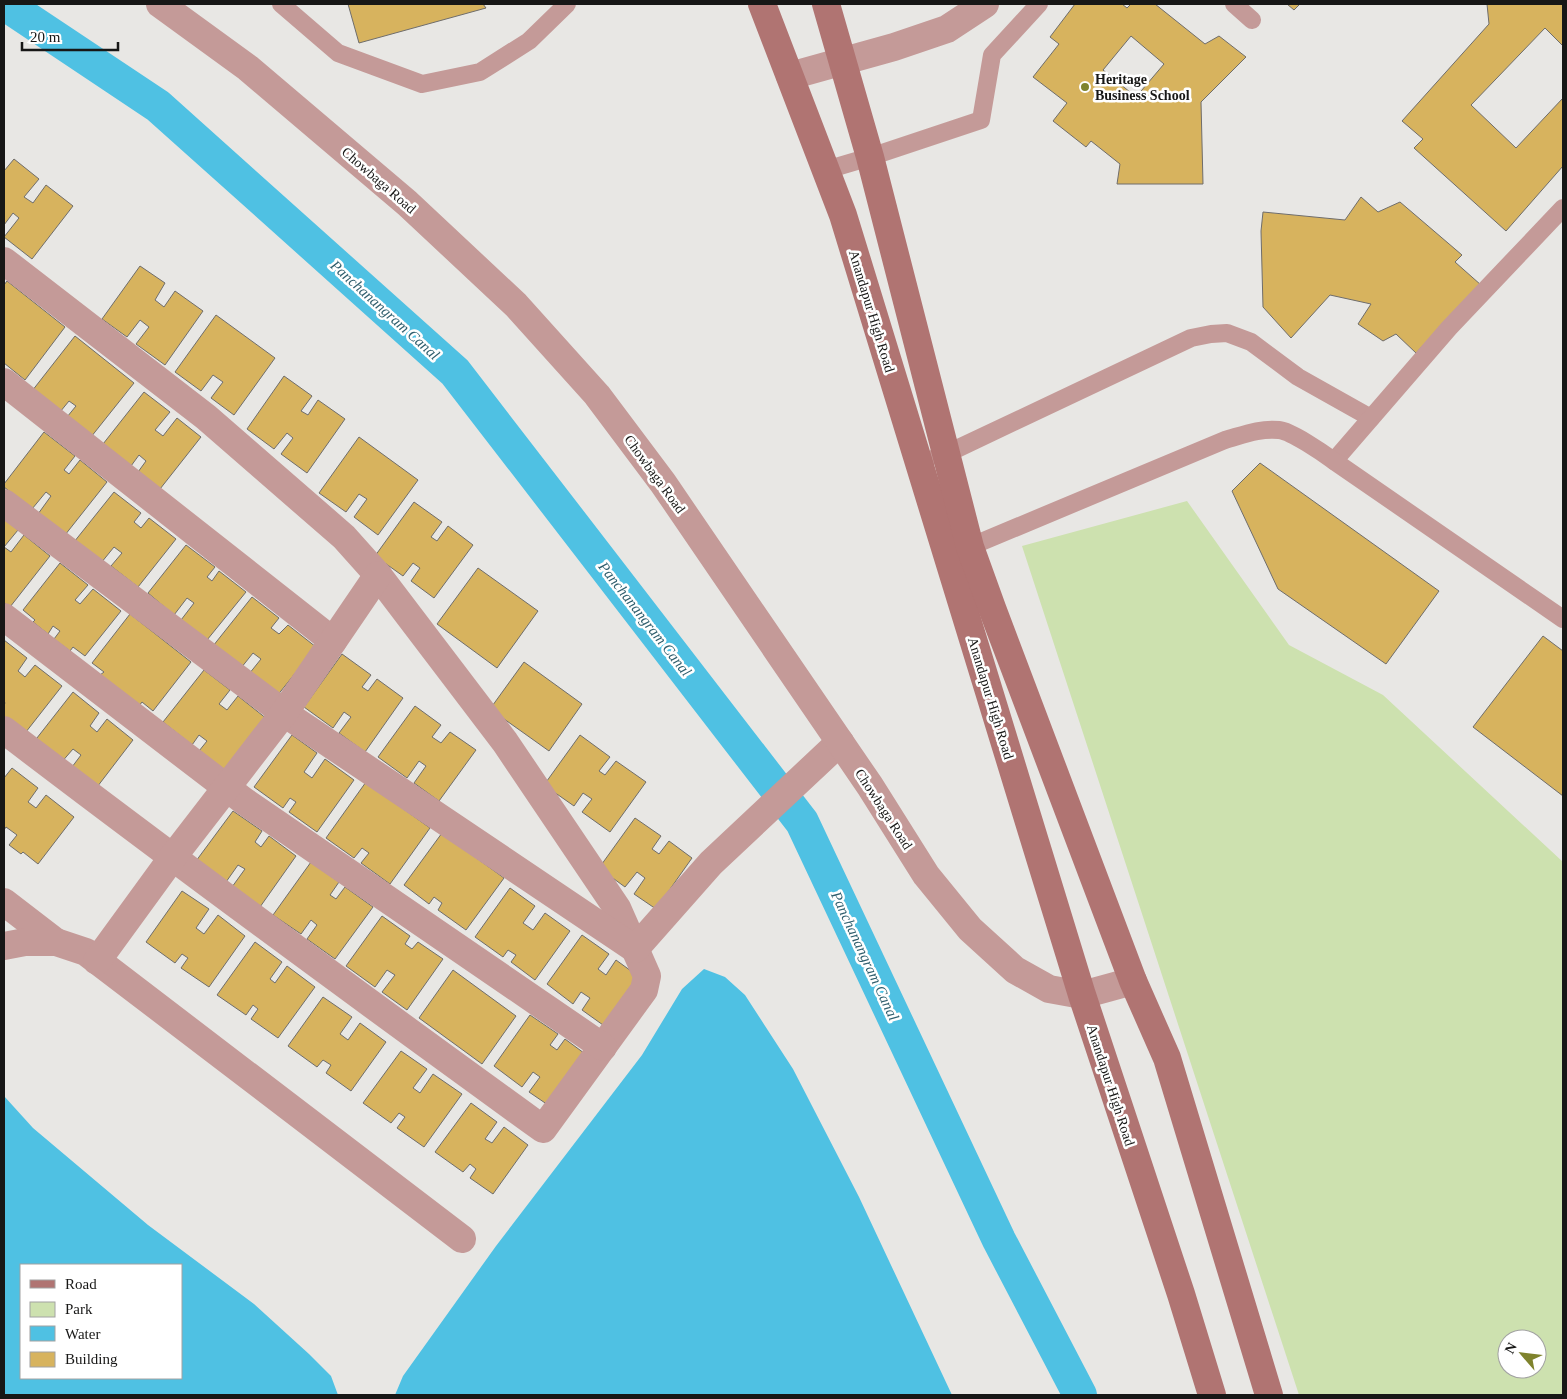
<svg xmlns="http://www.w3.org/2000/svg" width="1567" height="1399" viewBox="0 0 1567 1399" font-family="'Times New Roman',serif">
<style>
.green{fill:#cde1af;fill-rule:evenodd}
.water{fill:#4fc1e3;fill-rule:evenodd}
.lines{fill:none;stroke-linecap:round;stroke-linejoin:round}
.canal{stroke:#4fc1e3;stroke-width:34}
.building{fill:#d7b35e;stroke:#6f6d6b;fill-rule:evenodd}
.service{stroke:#c49a98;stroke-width:18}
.minor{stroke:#c49a98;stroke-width:28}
.tertiary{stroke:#c49a98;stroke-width:28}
.secondary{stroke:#b07472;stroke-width:28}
.poi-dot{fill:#7f832d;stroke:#fff;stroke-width:2}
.labels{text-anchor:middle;stroke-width:5;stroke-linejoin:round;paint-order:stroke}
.poi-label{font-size:14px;font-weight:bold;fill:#171716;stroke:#fff;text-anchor:start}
.street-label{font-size:14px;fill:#171716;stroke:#fff}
.water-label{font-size:15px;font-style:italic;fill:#2f5e6d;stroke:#fff}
</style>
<rect width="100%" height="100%" fill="#e8e7e4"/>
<path class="green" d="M1187 501 1289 645 1383 695 1563 862V1395H1299L1022 546ZM1507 1339H1537V1369H1507Z"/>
<g class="water">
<path d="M704 969 725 977 745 995 793 1069 859 1197 952 1395H395L403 1376 496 1246 642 1055 682 989Z"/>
<path d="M4 1096 33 1128 148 1225 254 1304 309 1354 331 1376 338 1395H4ZM21 1265H181V1378H21Z"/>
</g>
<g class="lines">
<path class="canal" d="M5 4 158 106 455 372 802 822 999 1240 1080 1395"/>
</g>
<g class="building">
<path d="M348 4H483L486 8 359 43Z"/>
<path d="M1075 4H1122L1127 8 1131 4H1155L1205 44 1219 36 1246 57 1201 102 1203 184H1117L1120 164 1091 141 1086 147 1053 121 1067 103 1033 77 1059 44 1050 37ZM1131 36 1164 64 1136 97 1103 70Z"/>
<path d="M1287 4H1300L1294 10Z"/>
<path d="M1487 4H1563V46L1545 28 1471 105 1516 148 1563 98V166L1506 231 1414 148 1423 139 1402 121 1489 24Z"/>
<path d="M14 159 39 179 24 197 33 203 46 185 73 206 32 259 4 237 19 218 13 213 4 225V171Z"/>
<path d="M1361 197 1378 212 1400 202 1462 255 1455 262 1481 285 1416 353 1396 334 1383 341 1358 324 1371 304 1330 295 1291 338 1263 307 1261 231 1263 212 1345 220Z"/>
<path d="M140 266 165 283 155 300 164 307 175 291 203 311 165 365 136 344 149 327 140 320 127 337 102 319Z"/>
<path d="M7 281 65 327 25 380 4 363V285Z"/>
<path d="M216 315 275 358 234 415 211 398 223 382 213 375 201 391 175 372Z"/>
<path d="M75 336 134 383 91 437 67 417 76 406 69 401 60 412 32 391Z"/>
<path d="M284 376 312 396 301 411 308 415 318 400 345 419 307 473 281 454 293 438 287 433 274 449 247 429Z"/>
<path d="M144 392 170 412 155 430 163 436 177 418 201 437 160 489 138 472 146 461 139 455 131 466 103 444Z"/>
<path d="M44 432 75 456 64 470 69 474 80 460 107 482 65 535 38 514 51 496 46 492 32 509 4 487V484Z"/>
<path d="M359 437 418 480 378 535 354 517 367 499 359 494 346 512 319 493Z"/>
<path d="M1260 463 1439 591 1386 664 1278 589 1232 491Z"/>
<path d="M114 492 141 513 134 522 141 528 149 518 176 539 138 587 111 566 122 553 114 547 101 563 74 542Z"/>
<path d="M414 502 442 522 431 537 437 541 448 526 473 545 434 598 411 581 420 568 413 563 403 576 375 556Z"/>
<path d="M4 518 18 530 4 547 11 552 24 535 50 556 10 607 4 603Z"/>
<path d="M186 545 215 567 207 577 212 581 219 571 246 592 207 640 181 620 194 603 187 598 174 615 148 593Z"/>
<path d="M60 563 88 585 75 600 80 604 93 589 121 611 85 656 73 647 70 651 54 639 60 631 53 626 48 634 33 622 35 620 23 610Z"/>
<path d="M478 568 538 611 497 668 437 624Z"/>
<path d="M252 597 279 618 271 628 279 634 288 625 316 647 277 696 249 674 261 659 253 653 241 668 213 646Z"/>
<path d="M130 614 191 662 153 711 142 702 139 706 100 675 104 672 92 663Z"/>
<path d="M1543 636 1563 651V796L1473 727Z"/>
<path d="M4 640 27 658 18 671 25 677 35 665 62 686 22 737 4 722V705L5 703 4 701Z"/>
<path d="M342 654 371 675 362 687 368 691 377 679 403 698 365 752 339 733 351 717 344 712 333 728 304 707Z"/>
<path d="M524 662 582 704 549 751 490 709Z"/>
<path d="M204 670 230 690 219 704 227 710 238 696 267 719 225 771 199 751 207 741 199 735 192 745 163 722Z"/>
<path d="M73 692 99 713 90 726 97 732 107 719 133 740 94 791 69 771 81 755 73 749 60 764 33 743Z"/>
<path d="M415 706 441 725 432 737 441 743 450 732 476 750 439 801 414 783 426 766 419 761 407 778 378 757Z"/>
<path d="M292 735 317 753 304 772 312 778 325 759 354 780 317 832 289 812 296 802 290 798 283 808 254 787Z"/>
<path d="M580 735 610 757 599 771 605 775 616 761 646 782 610 832 582 812 592 799 583 793 574 806 544 785Z"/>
<path d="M12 768 38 788 28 802 36 808 46 795 74 817 38 864 23 852 21 854 9 845 17 835 6 827 4 830V778Z"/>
<path d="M366 782 430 828 390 884 361 863 369 853 362 848 354 858 326 838Z"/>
<path d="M233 811 262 831 255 842 261 847 269 836 296 856 260 907 232 887 245 869 238 865 226 882 196 861Z"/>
<path d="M635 818 661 836 652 849 659 854 669 841 692 858 656 909 634 894 645 878 637 872 625 887 599 868Z"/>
<path d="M442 833 504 878 466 930 438 910 442 903 434 897 429 904 404 885Z"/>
<path d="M311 862 339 882 330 895 336 899 345 887 373 907 335 959 307 939 317 925 311 920 301 934 273 915Z"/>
<path d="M510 888 535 906 523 923 533 930 545 913 570 931 535 980 511 962 516 955 508 950 503 957 475 937Z"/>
<path d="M182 891 209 909 196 928 204 934 218 915 245 936 209 987 181 968 188 958 182 954 175 963 146 942Z"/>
<path d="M382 916 410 936 405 944 412 949 418 942 443 959 407 1010 382 992 395 975 387 970 375 987 346 966Z"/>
<path d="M582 935 609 954 598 969 606 975 616 960 638 976 603 1025 582 1010 590 998 581 992 573 1004 547 984Z"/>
<path d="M255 942 282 962 270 979 275 983 287 966 315 987 278 1038 251 1019 258 1009 253 1005 246 1015 217 995Z"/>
<path d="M453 970 516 1016 482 1064 419 1018Z"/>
<path d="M323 997 352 1017 340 1034 348 1040 360 1023 386 1042 351 1091 326 1073 331 1065 323 1060 317 1067 288 1046Z"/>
<path d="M530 1015 558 1034 550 1045 557 1050 565 1039 588 1056 551 1107 529 1092 540 1077 533 1072 522 1087 494 1066Z"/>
<path d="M401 1051 427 1069 413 1088 420 1093 433 1074 462 1094 424 1147 397 1128 405 1117 399 1113 391 1123 363 1103Z"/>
<path d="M471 1103 497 1122 485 1139 492 1143 504 1127 528 1145 493 1194 470 1178 476 1169 470 1164 463 1172 435 1152Z"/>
</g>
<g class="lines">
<g class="service">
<path d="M281 4 338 53 422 84 480 72 529 41 567 4"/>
<path d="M1234 4 1252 20"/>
<path d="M826 170 870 157 981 120 992 55 1039 4"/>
<path d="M937 456 946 454 1191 338 1211 334 1227 333 1251 342 1298 377 1371 418"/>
<path d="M1334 461 1449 328 1563 208"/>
<path d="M962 550 1225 440C1243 435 1260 428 1279 430 1291 431 1323 453 1334 461L1563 619"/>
</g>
<g class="minor">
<path d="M4 261 206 417 344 537 378 575 505 742 617 908 647 976 644 990 543 1129C362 998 182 866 4 730"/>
<path d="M4 382 333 641"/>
<path d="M4 503 284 713 635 949 711 863 840 742"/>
<path d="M4 617 244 801 603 1047"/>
<path d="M4 902 56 942"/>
<path d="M4 946 25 942H56L86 952 462 1239"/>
<path d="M97 961 172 858 284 713 378 575"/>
</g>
<g class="tertiary">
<path d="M160 4 248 68 407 203 516 305 597 395 663 483 779 653 870 786 926 875 970 929 1015 970 1049 989 1082 995 1133 981"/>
<path d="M790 76 894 47 947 29 985 4"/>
</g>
<g class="secondary">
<path d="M762 4 843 215 1082 995 1181 1294 1212 1395"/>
<path d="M826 4 870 157 970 547 992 608 1133 981 1167 1058 1269 1395"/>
</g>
</g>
<circle class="poi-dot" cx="1085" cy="87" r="5"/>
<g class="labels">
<g class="poi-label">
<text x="1095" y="84">Heritage<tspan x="1095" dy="16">Business School</tspan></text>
</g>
<g class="street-label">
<text transform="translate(379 180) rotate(41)" y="5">Chowbaga Road</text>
<text transform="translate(872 311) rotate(73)" y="5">Anandapur High Road</text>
<text transform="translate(655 474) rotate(54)" y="5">Chowbaga Road</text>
<text transform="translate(991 698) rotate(73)" y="5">Anandapur High Road</text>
<text transform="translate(884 809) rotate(57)" y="5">Chowbaga Road</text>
<text transform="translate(1111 1085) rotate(72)" y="5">Anandapur High Road</text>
</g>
<g class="water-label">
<text transform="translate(385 310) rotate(42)" y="5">Panchanangram Canal</text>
<text transform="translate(645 619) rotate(52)" y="5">Panchanangram Canal</text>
<text transform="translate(865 956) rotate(65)" y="5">Panchanangram Canal</text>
</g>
</g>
<rect width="1567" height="1399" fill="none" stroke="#171716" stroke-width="10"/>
<rect x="20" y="1264" width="162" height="115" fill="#ffffff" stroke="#a2a2a2"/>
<rect x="30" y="1280" width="25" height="8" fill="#b07472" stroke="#a2a2a2"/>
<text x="65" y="1289" font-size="15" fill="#171716">Road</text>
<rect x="30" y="1302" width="25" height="15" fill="#cde1af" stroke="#a2a2a2"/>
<text x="65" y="1314" font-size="15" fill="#171716">Park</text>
<rect x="30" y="1326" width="25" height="15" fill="#4fc1e3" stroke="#a2a2a2"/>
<text x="65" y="1339" font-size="15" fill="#171716">Water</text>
<rect x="30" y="1352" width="25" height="15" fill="#d7b35e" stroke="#a2a2a2"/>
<text x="65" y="1364" font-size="15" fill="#171716">Building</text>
<g transform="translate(1522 1354) rotate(298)"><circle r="24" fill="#ffffff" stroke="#a2a2a2"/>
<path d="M0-4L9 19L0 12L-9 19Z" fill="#7f832d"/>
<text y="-8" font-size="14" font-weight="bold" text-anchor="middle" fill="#171716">N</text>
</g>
<path d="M22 42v8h96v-8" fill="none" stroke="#171716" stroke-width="2.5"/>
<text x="30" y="42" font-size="15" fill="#171716" stroke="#ffffff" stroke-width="4" paint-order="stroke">20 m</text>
</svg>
